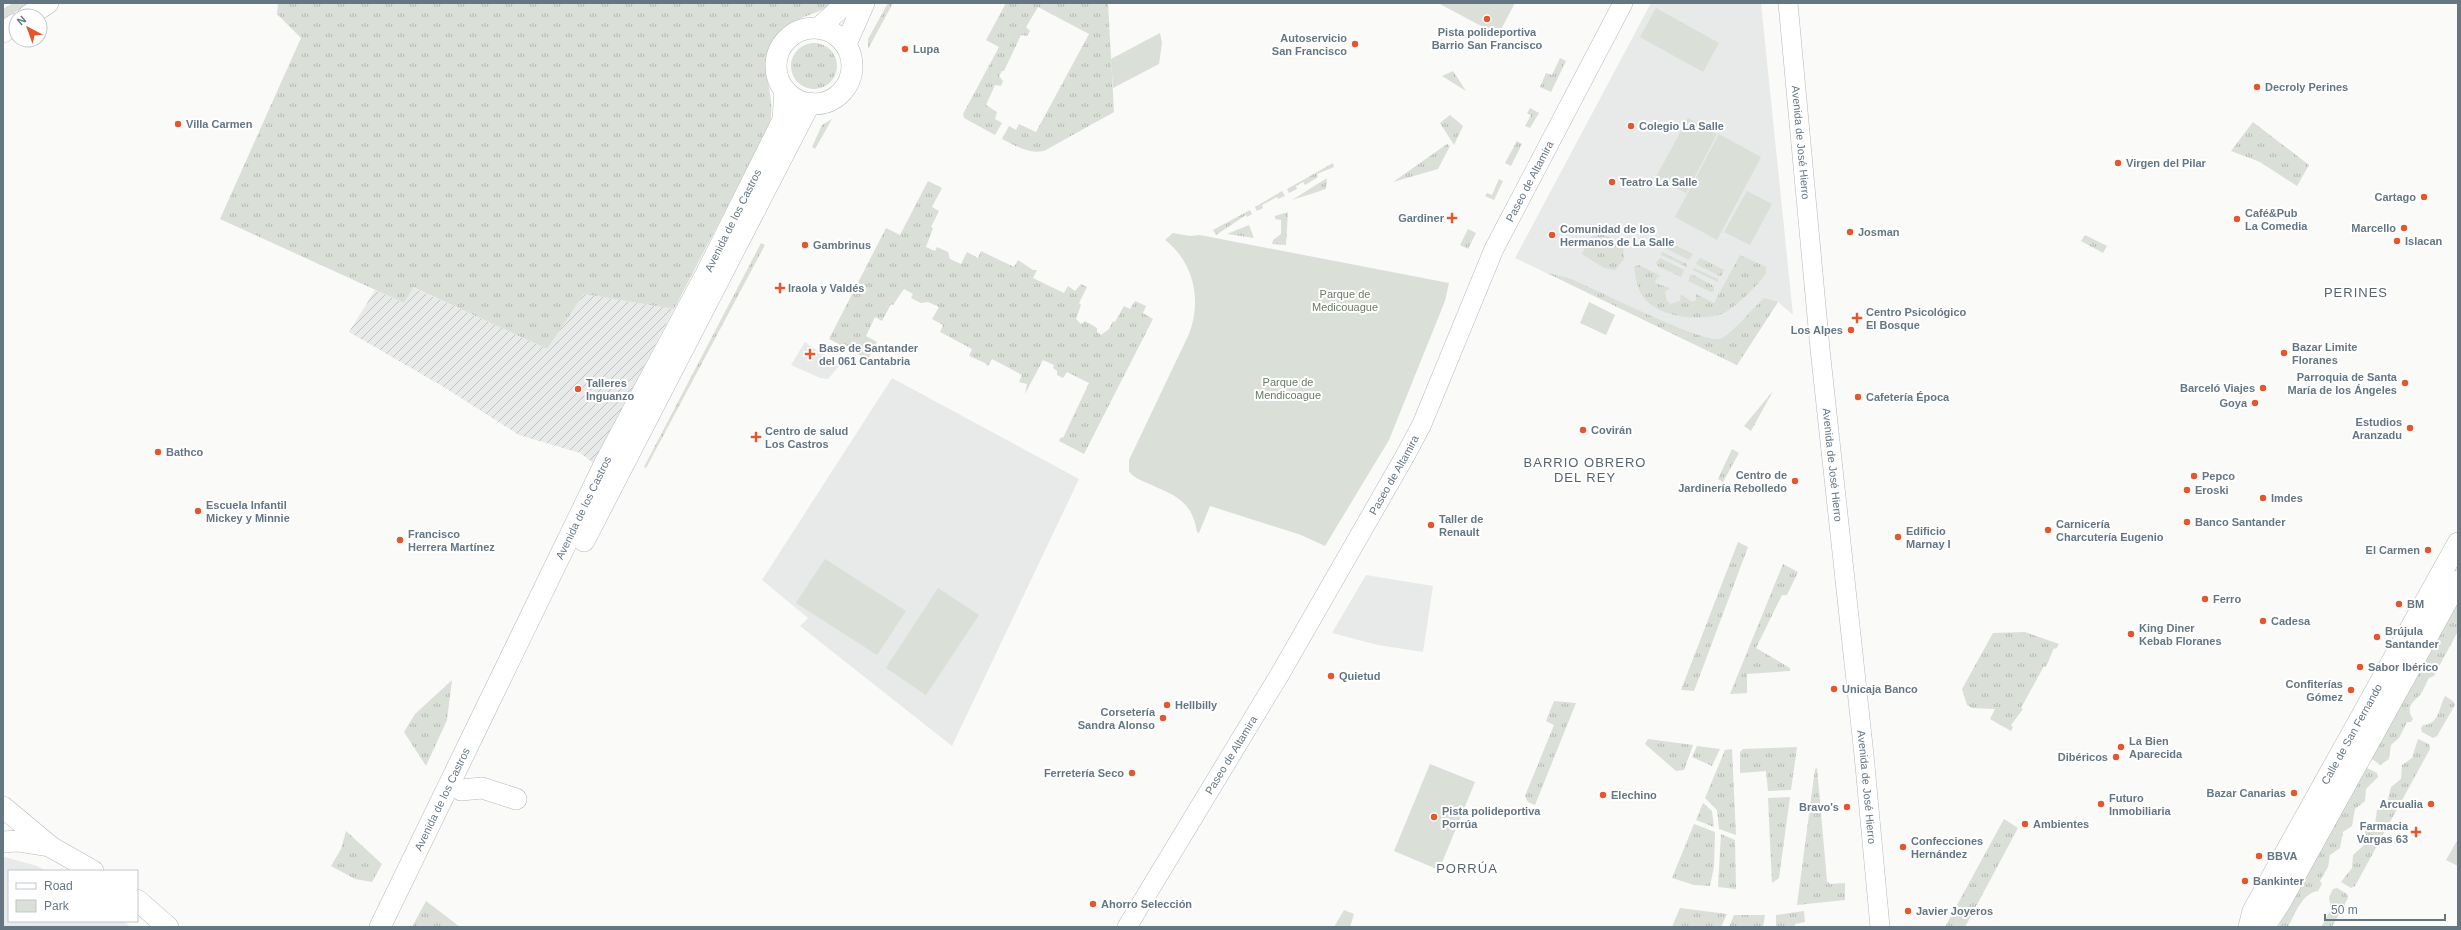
<svg xmlns="http://www.w3.org/2000/svg" width="2461" height="930" viewBox="0 0 2461 930" font-family="Helvetica,sans-serif">
<style>
.built{fill:#e8e9e9}
.industrial{fill:url(#industrial-furrows)}
.grass{fill:url(#grass-tufts)}
.park{fill:#dadfd7}
.lines{fill:none;stroke-linecap:round;stroke-linejoin:round}
.secondary-casing{stroke:#b3babf;stroke-width:20}
.primary-casing{stroke:#b5babe;stroke-width:22}
.secondary{stroke:#fff;stroke-width:19}
.primary{stroke:#fff;stroke-width:21}
.poi-dot{fill:#e4572e;stroke:#fff;stroke-width:1.5}
.labels{text-anchor:middle;stroke-width:4;stroke-linejoin:round;paint-order:stroke}
.poi-label{font-size:11px;font-weight:bold;fill:#657683;stroke:#fff;text-anchor:start}
.street-label{font-size:11px;fill:#657683;stroke:#fff}
.park-label{font-size:11px;fill:#687a64;stroke:#fff}
.quarter-label{font-size:13px;letter-spacing:1px;fill:#57646e;stroke:#fff}
</style>
<defs>
<pattern id="industrial-furrows" width="10" height="10" patternUnits="userSpaceOnUse"><rect width="10" height="10" fill="#e8e9e9"/><path d="M-1 1l2-2M0 10L10 0M9 11l2-2" fill="none" stroke="#c0c1c2"/></pattern>
<pattern id="grass-tufts" width="24" height="20" patternUnits="userSpaceOnUse"><rect width="24" height="20" fill="#dadfd7"/><path d="M3 7l-1-3M5 7V3M7 7l1-3M15 17l-1-3M17 17v-4M19 17l1-3" fill="none" stroke="#b4b9b4"/></pattern>
</defs>
<rect width="100%" height="100%" fill="#fafaf8"/>
<g class="built">
<path d="M1651 3H1761L1793 315 1778 302 1737 365 1515 258Z"/>
<path d="M805 342 839 366 828 379 820 378 791 365Z"/>
<path d="M892 378 1079 479 952 746 800 626 808 618 762 580Z"/>
<path d="M1366 575 1433 586 1423 652 1378 645 1332 633Z"/>
<path d="M5 857 37 866 46 871H9V921H123L131 927H3V858Z"/>
</g>
<path class="industrial" d="M412 287 547 349 584 294 674 309 593 463 580 453 519 435 442 386 349 332 375 290 404 303Z"/>
<g class="grass">
<path d="M13 3H30L4 19 3 9Z"/>
<path d="M278 3H832C818 15 804 14 791 24 757 47 767 67 771 101 772 108 771 117 770 125L674 309 584 294 547 349 413 287 404 303 220 219 301 38 277 14Z"/>
<path d="M888 3H893L868 49V39Z"/>
<path d="M1006 3H1108L1114 112 1044 151C1028 154 1016 146 1002 139L1009 126 1016 130 1019 124 1036 132 1089 34 1038 7 1026 27 1030 31 1027 36 1021 35 1004 71H1002L999 76 1003 81 1001 86 995 85 986 105 997 112 995 119 1002 123 995 135 964 118 963 114 999 47 986 40Z"/>
<circle cx="814" cy="66" r="23"/>
<path d="M1560 58 1566 61 1551 92 1540 87 1546 73 1552 75Z"/>
<path d="M1453 71 1466 91 1442 76Z"/>
<path d="M1530 108 1539 113 1530 128 1525 126 1531 115 1527 113Z"/>
<path d="M1450 115 1463 126 1454 145 1440 123Z"/>
<path d="M832 119 815 149 812 147 822 125Z"/>
<path d="M2253 122 2309 165 2297 186 2260 162 2231 151Z"/>
<path d="M1517 141 1522 144 1511 166 1505 163Z"/>
<path d="M1447 144 1450 146 1438 169 1393 182Z"/>
<path d="M1333 163 1334 167 1317 174 1318 177 1305 185 1303 182 1296 186 1297 189 1289 193 1287 189Z"/>
<path d="M1327 178 1326 189 1292 200Z"/>
<path d="M1499 179 1503 181 1494 200 1485 196 1487 193 1492 195Z"/>
<path d="M928 181 942 188 932 207 939 211 931 227 933 228 926 247 935 251 937 247 948 252 950 259 961 264 967 252 978 258 981 251 1014 267 1018 260 1033 270H1037L1033 278 1064 293 1068 286 1075 291 1081 284 1087 287 1079 303 1081 305 1076 319 1081 324 1085 321 1097 328V332L1101 335 1109 329 1113 321 1115 322 1124 306 1130 309 1135 301 1146 306 1143 313 1153 319 1084 454 1059 441 1061 437 1063 438 1089 383 1067 372 1063 378 1057 375V371L1053 368 1054 365 1043 360 1025 394 1027 384 1019 382 1022 375 992 359 988 366 985 363 969 356 972 349 940 332 943 325 932 319 939 307 928 302 921 303 911 298 913 294 904 289 893 305 891 304 882 321 875 317 866 336 877 342 868 359 829 339 886 228 900 235Z"/>
<path d="M1282 191 1285 196 1278 199 1277 197 1262 205 1263 208 1257 211 1255 207Z"/>
<path d="M1250 210 1252 214 1247 217 1246 215 1216 235 1213 230Z"/>
<path d="M1288 212 1286 245 1272 244 1273 240 1281 234V220L1275 219V216Z"/>
<path d="M1249 225 1254 238 1227 234Z"/>
<path d="M1468 229 1476 233 1468 249 1460 245Z"/>
<path d="M1599 233 1610 237 1623 246 1624 259 1615 270 1604 268 1582 254 1589 238Z"/>
<path d="M2085 235 2107 246 2103 253 2081 241Z"/>
<path d="M1669 242 1693 254 1689 260 1665 248Z"/>
<path d="M761 243 765 245 646 468 644 467Z"/>
<path d="M1662 252 1687 264V267L1661 255Z"/>
<path d="M1740 255 1766 267V273C1759 284 1736 307 1724 313 1702 322 1661 318 1645 299 1637 291 1636 278 1634 267L1639 265 1661 276 1656 279 1655 283 1670 288 1665 292 1667 301 1670 304 1680 301 1681 294 1692 302 1696 300V294L1714 303Z"/>
<path d="M1660 258 1684 270 1681 277 1658 266 1656 263Z"/>
<path d="M1700 258 1724 270 1722 275 1720 276 1697 265 1696 263Z"/>
<path d="M1694 268 1718 279V282L1693 270Z"/>
<path d="M1547 273C1555 275 1563 276 1571 279 1595 289 1701 343 1720 339 1729 337 1754 307 1764 298L1778 302 1737 365Z"/>
<path d="M1691 274 1714 286V291L1711 292 1688 281Z"/>
<path d="M1773 391 1751 431 1744 426Z"/>
<path d="M1732 449 1739 453 1723 482 1718 479Z"/>
<path d="M1738 542 1748 547 1694 691 1681 690Z"/>
<path d="M1783 564 1798 572 1787 595H1782L1756 648 1790 668V671L1747 674V693L1730 694Z"/>
<path d="M2458 597V631L2434 676 2429 678C2426 683 2424 690 2420 695 2413 702 2405 707 2413 719L2411 722H2407L2399 738 2391 745 2389 759 2380 765 2371 758Z"/>
<path d="M2025 632 2059 644 2056 649 2054 648 2046 667 2044 666 2021 708 2023 709 2011 725 2013 727 2011 731 1990 719 1995 709 1972 708 1967 705 1962 689 1993 633Z"/>
<path d="M452 680 447 720 426 766 404 732 415 714Z"/>
<path d="M2445 696 2453 701 2455 705 2437 736 2433 738 2422 732 2421 728 2423 725C2439 725 2439 707 2445 696Z"/>
<path d="M1554 701 1576 703 1535 805 1528 802 1525 796 1554 725 1546 721Z"/>
<path d="M1648 739 1693 745 1684 770 1676 771 1645 744Z"/>
<path d="M2418 739 2429 744 2430 749 2355 886 2351 888 2341 882 2352 868 2353 855 2364 845 2365 832 2375 824 2377 810 2387 803 2391 787 2401 779 2402 765 2412 758Z"/>
<path d="M1697 746 1720 749 1712 766 1692 757Z"/>
<path d="M1797 747 1791 790 1768 791 1766 771 1740 773V752L1743 749Z"/>
<path d="M1732 749 1736 835 1719 829 1717 810 1705 798 1725 750Z"/>
<path d="M1817 768 1827 881 1830 884 1845 883V900L1797 905 1815 769Z"/>
<path d="M2367 768 2377 773 2378 777 2366 789 2365 801 2355 809 2352 826 2343 832 2340 848 2330 855 2328 867 2320 881 2322 884 2318 891C2302 893 2295 914 2288 927H2278L2304 875Z"/>
<path d="M1790 797 1779 878 1772 883 1768 798Z"/>
<path d="M1703 803 1712 811 1714 827 1696 820Z"/>
<path d="M2004 819 2018 828 1965 927H1945Z"/>
<path d="M1694 824 1715 832 1714 867 1710 886 1694 885 1672 878Z"/>
<path d="M346 831 382 864 372 882 355 879 331 866 341 849Z"/>
<path d="M1721 834 1735 840 1736 889 1718 887Z"/>
<path d="M2337 888 2347 894 2348 898 2332 927H2321L2331 909 2329 897 2333 889Z"/>
<path d="M426 901 460 927H412Z"/>
<path d="M1680 908 1727 914 1721 927H1672Z"/>
<path d="M1804 911 1805 922 1795 924V927H1776V915Z"/>
<path d="M1734 915H1765L1763 927H1729Z"/>
</g>
<g class="park">
<path d="M1438 3H1515L1498 35Z"/>
<path d="M1656 8 1719 43 1703 72 1640 37Z"/>
<path d="M1160 33 1162 43 1159 64 1113 88 1111 59Z"/>
<path d="M1688 118 1717 134 1686 193 1656 177Z"/>
<path d="M1719 134 1761 157 1717 240 1675 217Z"/>
<path d="M1747 191 1772 204 1750 245 1724 232Z"/>
<path d="M1173 233 1190 236 1200 235 1449 283 1445 301 1389 440 1325 546 1301 535 1210 506 1199 533 1197 532C1192 500 1174 495 1147 483 1140 480 1134 478 1129 471V460L1189 334C1202 301 1194 262 1165 240Z"/>
<path d="M1589 302 1615 315 1606 335 1580 323Z"/>
<path d="M825 559 906 611 877 655 796 603Z"/>
<path d="M938 588 979 615 926 695 886 668Z"/>
<path d="M1430 764 1475 782 1439 870 1394 851Z"/>
<path d="M2458 839V866L2446 860Z"/>
<path d="M1344 910 1354 914 1350 927H1334Z"/>
</g>
<g class="lines">
<defs>
<g id="secondary">
<path id="s1" d="M1788 3 1820 349 1864 755 1880 927"/>
<path id="s2" d="M1127 927 1280 674 1405 456 1422 424 1494 249 1623 3"/>
</g>
<g id="primary">
<path d="M28 16 48 3"/>
<path d="M819 28 846 3"/>
<circle cx="814" cy="66" r="38"/>
<path d="M3 32 16 24"/>
<path d="M846 44 864 3"/>
<path d="M584 541 810 103"/>
<path d="M461 790 482 788 516 799"/>
<path d="M3 807 51 847 93 871"/>
<path d="M3 842 18 841 49 846"/>
<path d="M137 900 168 927"/>
<path id="s3" d="M380 927 606 461 706 274 783 120 785 90"/>
<path id="s4" d="M2249 927 2253 911 2458 543"/>
<path d="M2264 927 2280 903 2458 581"/>
</g>
</defs>
<use href="#secondary" class="secondary-casing"/>
<use href="#primary" class="primary-casing"/>
<use href="#secondary" class="secondary"/>
<use href="#primary" class="primary"/>
</g>
<g class="poi-dot">
<circle cx="1487" cy="19" r="4"/>
<circle cx="1355" cy="44" r="4"/>
<circle cx="905" cy="49" r="4"/>
<circle cx="2257" cy="87" r="4"/>
<circle cx="178" cy="124" r="4"/>
<circle cx="1631" cy="126" r="4"/>
<circle cx="2118" cy="163" r="4"/>
<circle cx="1612" cy="182" r="4"/>
<circle cx="2424" cy="197" r="4"/>
<path d="M1450 212h4v4h4v4h-4v4h-4v-4h-4v-4h4z"/>
<circle cx="2237" cy="219" r="4"/>
<circle cx="2404" cy="228" r="4"/>
<circle cx="1850" cy="232" r="4"/>
<circle cx="1552" cy="235" r="4"/>
<circle cx="2397" cy="241" r="4"/>
<circle cx="805" cy="245" r="4"/>
<path d="M778 282h4v4h4v4h-4v4h-4v-4h-4v-4h4z"/>
<path d="M1855 312h4v4h4v4h-4v4h-4v-4h-4v-4h4z"/>
<circle cx="1851" cy="330" r="4"/>
<circle cx="2284" cy="353" r="4"/>
<path d="M808 348h4v4h4v4h-4v4h-4v-4h-4v-4h4z"/>
<circle cx="2405" cy="383" r="4"/>
<circle cx="2263" cy="388" r="4"/>
<circle cx="578" cy="389" r="4"/>
<circle cx="1858" cy="397" r="4"/>
<circle cx="2255" cy="403" r="4"/>
<circle cx="2410" cy="428" r="4"/>
<circle cx="1583" cy="430" r="4"/>
<path d="M754 431h4v4h4v4h-4v4h-4v-4h-4v-4h4z"/>
<circle cx="158" cy="452" r="4"/>
<circle cx="2194" cy="476" r="4"/>
<circle cx="1795" cy="481" r="4"/>
<circle cx="2187" cy="490" r="4"/>
<circle cx="2263" cy="498" r="4"/>
<circle cx="198" cy="511" r="4"/>
<circle cx="2187" cy="522" r="4"/>
<circle cx="1431" cy="525" r="4"/>
<circle cx="2048" cy="530" r="4"/>
<circle cx="1898" cy="537" r="4"/>
<circle cx="400" cy="540" r="4"/>
<circle cx="2428" cy="550" r="4"/>
<circle cx="2205" cy="599" r="4"/>
<circle cx="2399" cy="604" r="4"/>
<circle cx="2263" cy="621" r="4"/>
<circle cx="2131" cy="634" r="4"/>
<circle cx="2377" cy="637" r="4"/>
<circle cx="2360" cy="667" r="4"/>
<circle cx="1331" cy="676" r="4"/>
<circle cx="1834" cy="689" r="4"/>
<circle cx="2351" cy="690" r="4"/>
<circle cx="1167" cy="705" r="4"/>
<circle cx="1163" cy="718" r="4"/>
<circle cx="2121" cy="747" r="4"/>
<circle cx="2116" cy="757" r="4"/>
<circle cx="1132" cy="773" r="4"/>
<circle cx="2294" cy="793" r="4"/>
<circle cx="1603" cy="795" r="4"/>
<circle cx="2101" cy="804" r="4"/>
<circle cx="2431" cy="804" r="4"/>
<circle cx="1847" cy="807" r="4"/>
<circle cx="1434" cy="817" r="4"/>
<circle cx="2025" cy="824" r="4"/>
<path d="M2414 826h4v4h4v4h-4v4h-4v-4h-4v-4h4z"/>
<circle cx="1903" cy="847" r="4"/>
<circle cx="2259" cy="856" r="4"/>
<circle cx="2245" cy="881" r="4"/>
<circle cx="1093" cy="904" r="4"/>
<circle cx="1908" cy="911" r="4"/>
</g>
<g class="labels">
<g class="poi-label">
<text x="1487" y="36" text-anchor="middle">Pista polideportiva<tspan x="1487" dy="13">Barrio San Francisco</tspan></text>
<text x="1347" y="42" text-anchor="end">Autoservicio<tspan x="1347" dy="13">San Francisco</tspan></text>
<text x="913" y="53">Lupa</text>
<text x="2265" y="91">Decroly Perines</text>
<text x="186" y="128">Villa Carmen</text>
<text x="1639" y="130">Colegio La Salle</text>
<text x="2126" y="167">Virgen del Pilar</text>
<text x="1620" y="186">Teatro La Salle</text>
<text x="2416" y="201" text-anchor="end">Cartago</text>
<text x="2245" y="217">Café&amp;Pub<tspan x="2245" dy="13">La Comedia</tspan></text>
<text x="1444" y="222" text-anchor="end">Gardiner</text>
<text x="2396" y="232" text-anchor="end">Marcello</text>
<text x="1560" y="233">Comunidad de los<tspan x="1560" dy="13">Hermanos de La Salle</tspan></text>
<text x="1858" y="236">Josman</text>
<text x="2405" y="245">Islacan</text>
<text x="813" y="249">Gambrinus</text>
<text x="788" y="292">Iraola y Valdés</text>
<text x="1866" y="316">Centro Psicológico<tspan x="1866" dy="13">El Bosque</tspan></text>
<text x="1843" y="334" text-anchor="end">Los Alpes</text>
<text x="2292" y="351">Bazar Limite<tspan x="2292" dy="13">Floranes</tspan></text>
<text x="819" y="352">Base de Santander<tspan x="819" dy="13">del 061 Cantabria</tspan></text>
<text x="2397" y="381" text-anchor="end">Parroquia de Santa<tspan x="2397" dy="13">María de los Ángeles</tspan></text>
<text x="586" y="387">Talleres<tspan x="586" dy="13">Inguanzo</tspan></text>
<text x="2255" y="392" text-anchor="end">Barceló Viajes</text>
<text x="1866" y="401">Cafetería Época</text>
<text x="2247" y="407" text-anchor="end">Goya</text>
<text x="2402" y="426" text-anchor="end">Estudios<tspan x="2402" dy="13">Aranzadu</tspan></text>
<text x="1591" y="434">Covirán</text>
<text x="765" y="435">Centro de salud<tspan x="765" dy="13">Los Castros</tspan></text>
<text x="166" y="456">Bathco</text>
<text x="1787" y="479" text-anchor="end">Centro de<tspan x="1787" dy="13">Jardinería Rebolledo</tspan></text>
<text x="2202" y="480">Pepco</text>
<text x="2195" y="494">Eroski</text>
<text x="2271" y="502">Imdes</text>
<text x="206" y="509">Escuela Infantil<tspan x="206" dy="13">Mickey y Minnie</tspan></text>
<text x="1439" y="523">Taller de<tspan x="1439" dy="13">Renault</tspan></text>
<text x="2195" y="526">Banco Santander</text>
<text x="2056" y="528">Carnicería<tspan x="2056" dy="13">Charcutería Eugenio</tspan></text>
<text x="1906" y="535">Edificio<tspan x="1906" dy="13">Marnay I</tspan></text>
<text x="408" y="538">Francisco<tspan x="408" dy="13">Herrera Martínez</tspan></text>
<text x="2420" y="554" text-anchor="end">El Carmen</text>
<text x="2213" y="603">Ferro</text>
<text x="2407" y="608">BM</text>
<text x="2271" y="625">Cadesa</text>
<text x="2139" y="632">King Diner<tspan x="2139" dy="13">Kebab Floranes</tspan></text>
<text x="2385" y="635">Brújula<tspan x="2385" dy="13">Santander</tspan></text>
<text x="2368" y="671">Sabor Ibérico</text>
<text x="1339" y="680">Quietud</text>
<text x="2343" y="688" text-anchor="end">Confiterías<tspan x="2343" dy="13">Gómez</tspan></text>
<text x="1842" y="693">Unicaja Banco</text>
<text x="1175" y="709">Hellbilly</text>
<text x="1155" y="716" text-anchor="end">Corsetería<tspan x="1155" dy="13">Sandra Alonso</tspan></text>
<text x="2129" y="745">La Bien<tspan x="2129" dy="13">Aparecida</tspan></text>
<text x="2108" y="761" text-anchor="end">Dibéricos</text>
<text x="1124" y="777" text-anchor="end">Ferretería Seco</text>
<text x="2286" y="797" text-anchor="end">Bazar Canarias</text>
<text x="1611" y="799">Elechino</text>
<text x="2109" y="802">Futuro<tspan x="2109" dy="13">Inmobiliaria</tspan></text>
<text x="2423" y="808" text-anchor="end">Arcualia</text>
<text x="1839" y="811" text-anchor="end">Bravo's</text>
<text x="1442" y="815">Pista polideportiva<tspan x="1442" dy="13">Porrúa</tspan></text>
<text x="2033" y="828">Ambientes</text>
<text x="2408" y="830" text-anchor="end">Farmacia<tspan x="2408" dy="13">Vargas 63</tspan></text>
<text x="1911" y="845">Confecciones<tspan x="1911" dy="13">Hernández</tspan></text>
<text x="2267" y="860">BBVA</text>
<text x="2253" y="885">Bankinter</text>
<text x="1101" y="908">Ahorro Selección</text>
<text x="1916" y="915">Javier Joyeros</text>
</g>
<g class="street-label">
<text dy="4" stroke="none"><textPath href="#s1" startOffset="140">Avenida de José Hierro</textPath></text>
<text dy="4" stroke="none"><textPath href="#s2" startOffset="849">Paseo de Altamira</textPath></text>
<text dy="4" stroke="none"><textPath href="#s3" startOffset="790">Avenida de los Castros</textPath></text>
<text dy="4" stroke="none"><textPath href="#s1" startOffset="464">Avenida de José Hierro</textPath></text>
<text dy="4" stroke="none"><textPath href="#s2" startOffset="525">Paseo de Altamira</textPath></text>
<text dy="4" stroke="none"><textPath href="#s3" startOffset="466">Avenida de los Castros</textPath></text>
<text dy="4" stroke="none"><textPath href="#s4" startOffset="219">Calle de San Fernando</textPath></text>
<text dy="4" stroke="none"><textPath href="#s2" startOffset="201">Paseo de Altamira</textPath></text>
<text dy="4" stroke="none"><textPath href="#s1" startOffset="788">Avenida de José Hierro</textPath></text>
<text dy="4" stroke="none"><textPath href="#s3" startOffset="142">Avenida de los Castros</textPath></text>
</g>
<g class="park-label">
<text x="1345" y="298">Parque de<tspan x="1345" dy="13">Medicouague</tspan></text>
<text x="1288" y="386">Parque de<tspan x="1288" dy="13">Mendicoague</tspan></text>
</g>
<g class="quarter-label">
<text x="2356" y="297">PERINES</text>
<text x="1585" y="467">BARRIO OBRERO<tspan x="1585" dy="15">DEL REY</tspan></text>
<text x="1467" y="873">PORRÚA</text>
</g>
</g>
<rect width="2461" height="930" fill="none" stroke="#657683" stroke-width="8"/>
<rect x="8" y="870" width="130" height="52" fill="#ffffff" stroke="#c1c8cd"/>
<rect x="16" y="883" width="20" height="6" fill="#ffffff" stroke="#c1c8cd"/>
<text x="44" y="890" font-size="12" fill="#657683">Road</text>
<rect x="16" y="900" width="20" height="12" fill="#dadfd7" stroke="#c1c8cd"/>
<text x="44" y="910" font-size="12" fill="#657683">Park</text>
<g transform="translate(28 28) rotate(319)"><circle r="19" fill="#ffffff" stroke="#c1c8cd"/>
<path d="M0-3L7 15L0 10L-7 15Z" fill="#e4572e"/>
<text y="-6" font-size="11" font-weight="bold" text-anchor="middle" fill="#657683">N</text>
</g>
<path d="M2325 914v6h120v-6" fill="none" stroke="#657683" stroke-width="2"/>
<text x="2331" y="914" font-size="12" fill="#657683" stroke="#ffffff" stroke-width="3" paint-order="stroke">50 m</text>
</svg>
